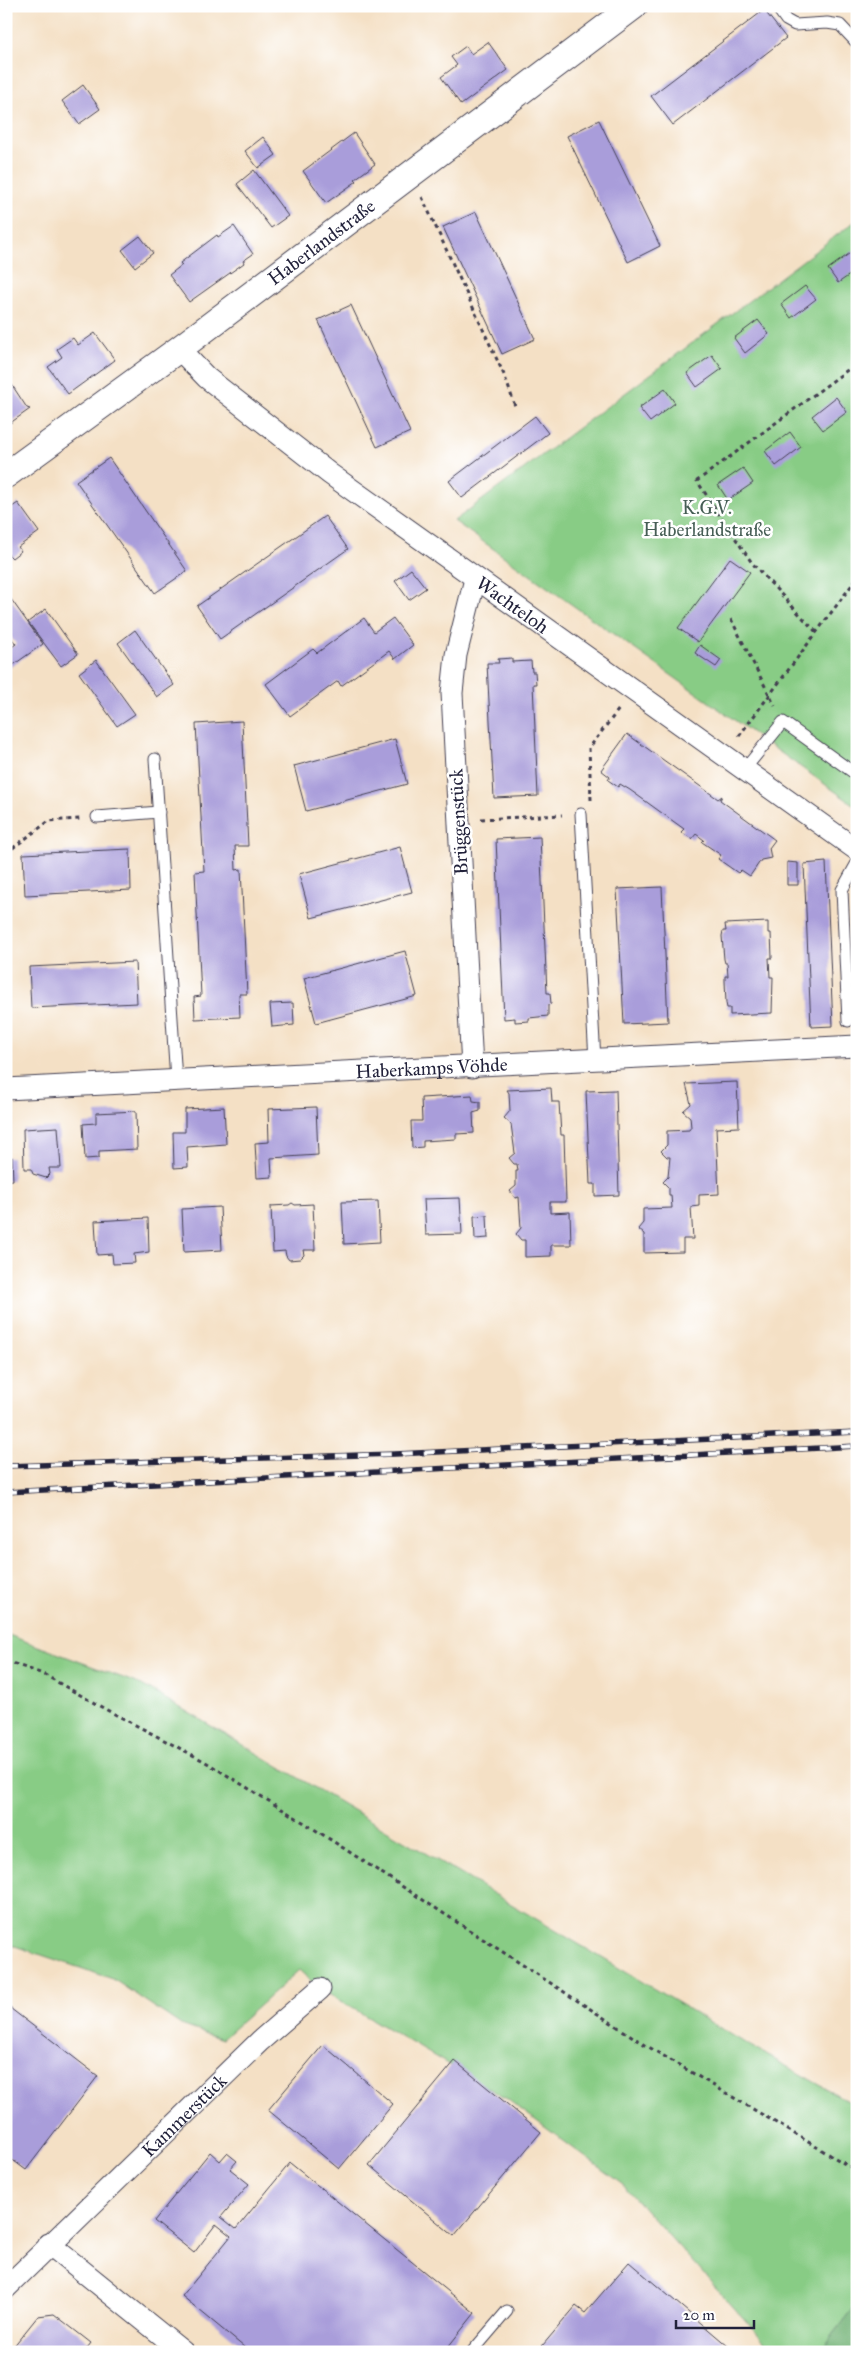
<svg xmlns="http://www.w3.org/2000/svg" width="863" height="2358" viewBox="0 0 863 2358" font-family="'IM FELL Great Primer',serif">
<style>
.green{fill:#88cc85;stroke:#557760}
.forest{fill:#6eb072;stroke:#486956}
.building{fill:#a99dda}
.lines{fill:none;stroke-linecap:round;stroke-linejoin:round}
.service-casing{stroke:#423e50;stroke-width:13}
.minor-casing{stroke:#423e50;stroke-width:23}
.tertiary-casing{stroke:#423e50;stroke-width:28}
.path{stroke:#423e50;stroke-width:3;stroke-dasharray:4 4;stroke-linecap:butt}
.service{stroke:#fff;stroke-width:11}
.minor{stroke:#fff;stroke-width:21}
.tertiary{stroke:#fff;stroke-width:26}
.rail-casing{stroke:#22223b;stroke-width:5.5}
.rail{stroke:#fff;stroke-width:4;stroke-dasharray:11;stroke-linecap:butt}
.labels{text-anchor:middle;stroke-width:5;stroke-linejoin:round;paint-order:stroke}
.street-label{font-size:19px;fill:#22223b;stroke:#fff}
.park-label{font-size:19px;fill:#465e55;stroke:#fff}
</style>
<rect width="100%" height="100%" fill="#fff"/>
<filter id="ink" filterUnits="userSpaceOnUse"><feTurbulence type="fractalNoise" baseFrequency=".02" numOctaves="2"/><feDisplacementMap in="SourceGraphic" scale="10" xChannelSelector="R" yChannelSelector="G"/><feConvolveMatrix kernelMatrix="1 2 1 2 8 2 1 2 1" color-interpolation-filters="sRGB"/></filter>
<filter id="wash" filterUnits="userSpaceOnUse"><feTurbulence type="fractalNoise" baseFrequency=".0096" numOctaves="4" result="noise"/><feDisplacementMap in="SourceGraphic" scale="20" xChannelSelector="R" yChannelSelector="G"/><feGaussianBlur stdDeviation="1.12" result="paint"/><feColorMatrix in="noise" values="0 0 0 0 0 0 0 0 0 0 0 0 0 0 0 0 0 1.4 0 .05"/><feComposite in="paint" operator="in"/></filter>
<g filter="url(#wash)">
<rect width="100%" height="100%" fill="#f4e0c5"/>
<g class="green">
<path d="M857 220V807L454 521Z"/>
<path d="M6 1634 142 1685 747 2044 857 2106V2304L820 2352H774L623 2185 507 2099 320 1989 299 1970 222 2039 181 2025 113 1979 6 1943Z"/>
</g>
<path class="forest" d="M857 2304V2352H820Z"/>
<g id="blocks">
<g class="building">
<path d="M764 10 786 38 673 125 651 96Z"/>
<path d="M488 42 508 70 461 105 441 77 457 65 451 57 466 46 471 54Z"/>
<path d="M83 85 100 109 79 124 62 101Z"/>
<path d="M599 120 660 246 628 262 567 136Z"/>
<path d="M354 133 375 164 355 179 357 181 326 203 303 171Z"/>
<path d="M263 137 276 155 258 168 245 151Z"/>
<path d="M254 170 288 216 271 228 237 184Z"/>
<path d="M476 212 535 339 502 354 443 227Z"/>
<path d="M234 226 253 254 243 261 244 263 189 302 169 275 182 265 180 263 217 235 218 237Z"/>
<path d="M140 236 153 253 135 267 122 250Z"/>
<path d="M853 251 857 256V270L838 283 828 269Z"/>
<path d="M805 286 816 299 791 318 781 304Z"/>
<path d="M351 305 410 432 377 447 318 320Z"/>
<path d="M758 320 769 334 745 353 734 338Z"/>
<path d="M95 333 115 360 68 394 48 367 62 357 57 349 73 338 78 345Z"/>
<path d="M712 355 722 369 697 387 687 373Z"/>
<path d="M6 381 10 387 12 385 27 408 30 409 6 426Z"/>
<path d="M665 389 675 403 650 422 639 408Z"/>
<path d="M836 397 847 412 823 430 812 416Z"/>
<path d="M535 416 548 433 462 498 449 481Z"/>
<path d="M790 432 801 447 776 466 765 451Z"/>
<path d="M109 458 187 571 155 593 76 481Z"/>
<path d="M743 468 753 483 728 500 718 485Z"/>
<path d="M18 503 39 532 18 547 21 551 12 558 8 554 6 556V511Z"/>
<path d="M325 516 348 549 220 639 197 606Z"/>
<path d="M730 558 750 572 698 642 678 628Z"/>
<path d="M411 569 426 588 409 600 395 581Z"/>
<path d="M8 595 43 644 6 670V645L9 649 16 644 6 631Z"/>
<path d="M46 609 78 654 61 666 28 622Z"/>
<path d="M364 618 374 632 393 618 413 645 395 659 389 651 341 686 338 681 290 716 266 684 313 649 317 653Z"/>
<path d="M135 630 174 685 157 697 118 643Z"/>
<path d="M700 645 721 660 716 667 695 653Z"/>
<path d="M512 658V662L531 661 532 672H535L536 684H533L538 796 494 798 487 663H499L498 659Z"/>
<path d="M96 660 135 714 117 726 79 673Z"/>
<path d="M242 721 248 846H235L236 870 241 869 247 994H239L240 1017 195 1019 194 997 201 996 195 872 204 871 196 724Z"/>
<path d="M627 734 718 799 722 796 720 800 775 840 769 848 771 858 761 860 750 876 741 870 738 873 718 859 721 855 702 842 704 840 696 834 692 839 681 832 684 829 630 790 620 784 618 787 608 780 610 777 601 770Z"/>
<path d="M395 739 407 784 306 811 294 766Z"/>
<path d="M540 837 547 993H550L551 1004 548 1005V1016L529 1018V1021L515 1022V1018L504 1019 496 839Z"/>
<path d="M400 847 412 892 311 918 299 874Z"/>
<path d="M130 849 131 890 25 895 23 854Z"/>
<path d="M787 862 798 863V885H787Z"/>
<path d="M826 862 833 1026 811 1027 804 864Z"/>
<path d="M662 887 668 1022 624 1024 617 889Z"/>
<path d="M768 922V933H771L772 958H769L770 977H773L772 1013 730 1015V1008H727L726 1003 725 981V976H728L727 963H725L724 959 722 936 723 931H726L725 924Z"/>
<path d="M405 951 417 996 316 1023 304 978Z"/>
<path d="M135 962 137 1003 31 1008 29 967Z"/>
<path d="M293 1003 294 1025 272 1027 270 1004Z"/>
<path d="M737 1082 739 1127 716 1128 719 1194 699 1195V1206L691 1207 693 1239H683V1252L644 1253V1234L638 1229 643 1223V1209L672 1208 671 1195H669V1188L663 1182 668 1177 670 1157H667L661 1151 667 1145V1131L689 1130 691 1127 690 1117 683 1111 691 1104 686 1084Z"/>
<path d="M551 1088 552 1102H559L561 1135H564L566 1202H550V1213L570 1212 571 1245H551V1256L525 1257V1240H521L516 1234 521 1228 519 1197 515 1198 510 1191 516 1186V1171H518L517 1164H514L509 1158 515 1153 511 1124 504 1118 510 1111 509 1093 507 1090Z"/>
<path d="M616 1090 619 1195 595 1196V1184H590L586 1091Z"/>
<path d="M472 1095 473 1101 480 1102V1111L473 1113 474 1133 456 1134V1139L423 1141V1147L412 1148 411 1121H422L421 1098Z"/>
<path d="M224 1107 226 1144 187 1147 188 1167 174 1168 173 1132H185V1109Z"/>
<path d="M316 1107 318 1155 271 1158 272 1177 257 1178 255 1143 269 1142 268 1109Z"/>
<path d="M136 1111 137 1149 99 1151V1158L85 1159 83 1124 96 1123V1113Z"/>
<path d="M58 1127 61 1168H49L50 1174 46 1178 33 1174 31 1169H24L23 1129Z"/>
<path d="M6 1157H12L13 1180 6 1181Z"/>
<path d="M460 1198 462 1234 426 1235 424 1199Z"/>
<path d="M378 1201 380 1242 344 1244 342 1202Z"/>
<path d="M292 1203 295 1205 313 1204 315 1250H303L304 1255 300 1259 289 1260 286 1256 285 1251 273 1252 271 1206 289 1205Z"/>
<path d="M220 1207 222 1250 184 1252 182 1209Z"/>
<path d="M487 1215 488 1238 475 1239 474 1216Z"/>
<path d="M148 1218 149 1252 134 1254 135 1263 113 1264 112 1254 97 1255 95 1221Z"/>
<path d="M6 2005 98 2076 26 2170 6 2155Z"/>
<path d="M323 2045 393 2104 339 2169 268 2110Z"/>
<path d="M455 2061 541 2132 454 2236 369 2165Z"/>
<path d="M210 2152 220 2161 227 2153 237 2161 230 2169 249 2184 221 2217 236 2229 290 2163 475 2313 444 2352H250L182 2296 231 2236 216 2224 194 2253 154 2221Z"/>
<path d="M629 2262 735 2352H537L576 2306 585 2313Z"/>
<path d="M54 2314 91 2343 84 2352H9L38 2316Z"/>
</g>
</g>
</g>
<g filter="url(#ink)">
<use href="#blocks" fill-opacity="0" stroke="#423e50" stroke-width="1"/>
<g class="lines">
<defs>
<g id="service">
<path d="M776 6 786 20 795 25 827 23 840 25 857 43"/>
<path d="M155 759 176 1080"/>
<path d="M744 770 783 722 857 775"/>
<path d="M581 814 595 1060"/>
<path d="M97 817 159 812"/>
<path d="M848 1021 842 890 857 863"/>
<path d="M472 2352 507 2311"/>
</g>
<g id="minor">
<path id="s1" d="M179 349 207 378 330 474 857 850"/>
<path d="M472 1067 452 693 456 655 475 579"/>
<path id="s2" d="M6 1089 857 1046"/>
<path d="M49 2244 183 2352"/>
<path id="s3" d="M6 2288 260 2041 320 1989"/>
</g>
<g id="tertiary">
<path id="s4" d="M6 475 179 349 634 6"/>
</g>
</defs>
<use href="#service" class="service-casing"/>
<use href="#minor" class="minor-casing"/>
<use href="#tertiary" class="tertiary-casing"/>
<g class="path">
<path d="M422 197 505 377 516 409"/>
<path d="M731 619 775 706"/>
<path d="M816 632 752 563 697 481 857 363"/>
<path d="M739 736 857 578"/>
<path d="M591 800 589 748 619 709"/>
<path d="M481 819 562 815"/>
<path d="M6 853 49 821 80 819"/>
<path d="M6 1661 43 1674 105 1709 204 1761 311 1827 647 2046 857 2171"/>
</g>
<use href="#service" class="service"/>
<use href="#minor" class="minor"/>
<use href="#tertiary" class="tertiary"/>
<defs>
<g id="rail">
<path d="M6 1466 395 1454 857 1432"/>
<path d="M6 1492 857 1446"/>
</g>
</defs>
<use href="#rail" class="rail-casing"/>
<use href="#rail" class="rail"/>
</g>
</g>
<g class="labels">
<g class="street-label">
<text dy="7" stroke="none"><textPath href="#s4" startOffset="392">Haberlandstraße</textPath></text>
<text dy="7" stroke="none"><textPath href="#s1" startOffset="421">Wachteloh</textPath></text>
<text transform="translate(458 822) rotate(-93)" y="7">Brüggenstück</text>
<text dy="7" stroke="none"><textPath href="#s2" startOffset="426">Haberkamps Vöhde</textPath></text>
<text dy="7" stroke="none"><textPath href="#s3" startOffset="248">Kammerstück</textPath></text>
</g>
<g class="park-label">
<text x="707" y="514">K.G.V.<tspan x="707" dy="22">Haberlandstraße</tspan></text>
</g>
</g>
<rect width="863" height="2358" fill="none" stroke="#fff" stroke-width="25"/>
<path d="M676 2320v8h78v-8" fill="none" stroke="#22223b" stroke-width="2.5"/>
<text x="683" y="2320" font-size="15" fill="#22223b" stroke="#ffffff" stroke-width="4" paint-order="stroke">20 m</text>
</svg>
